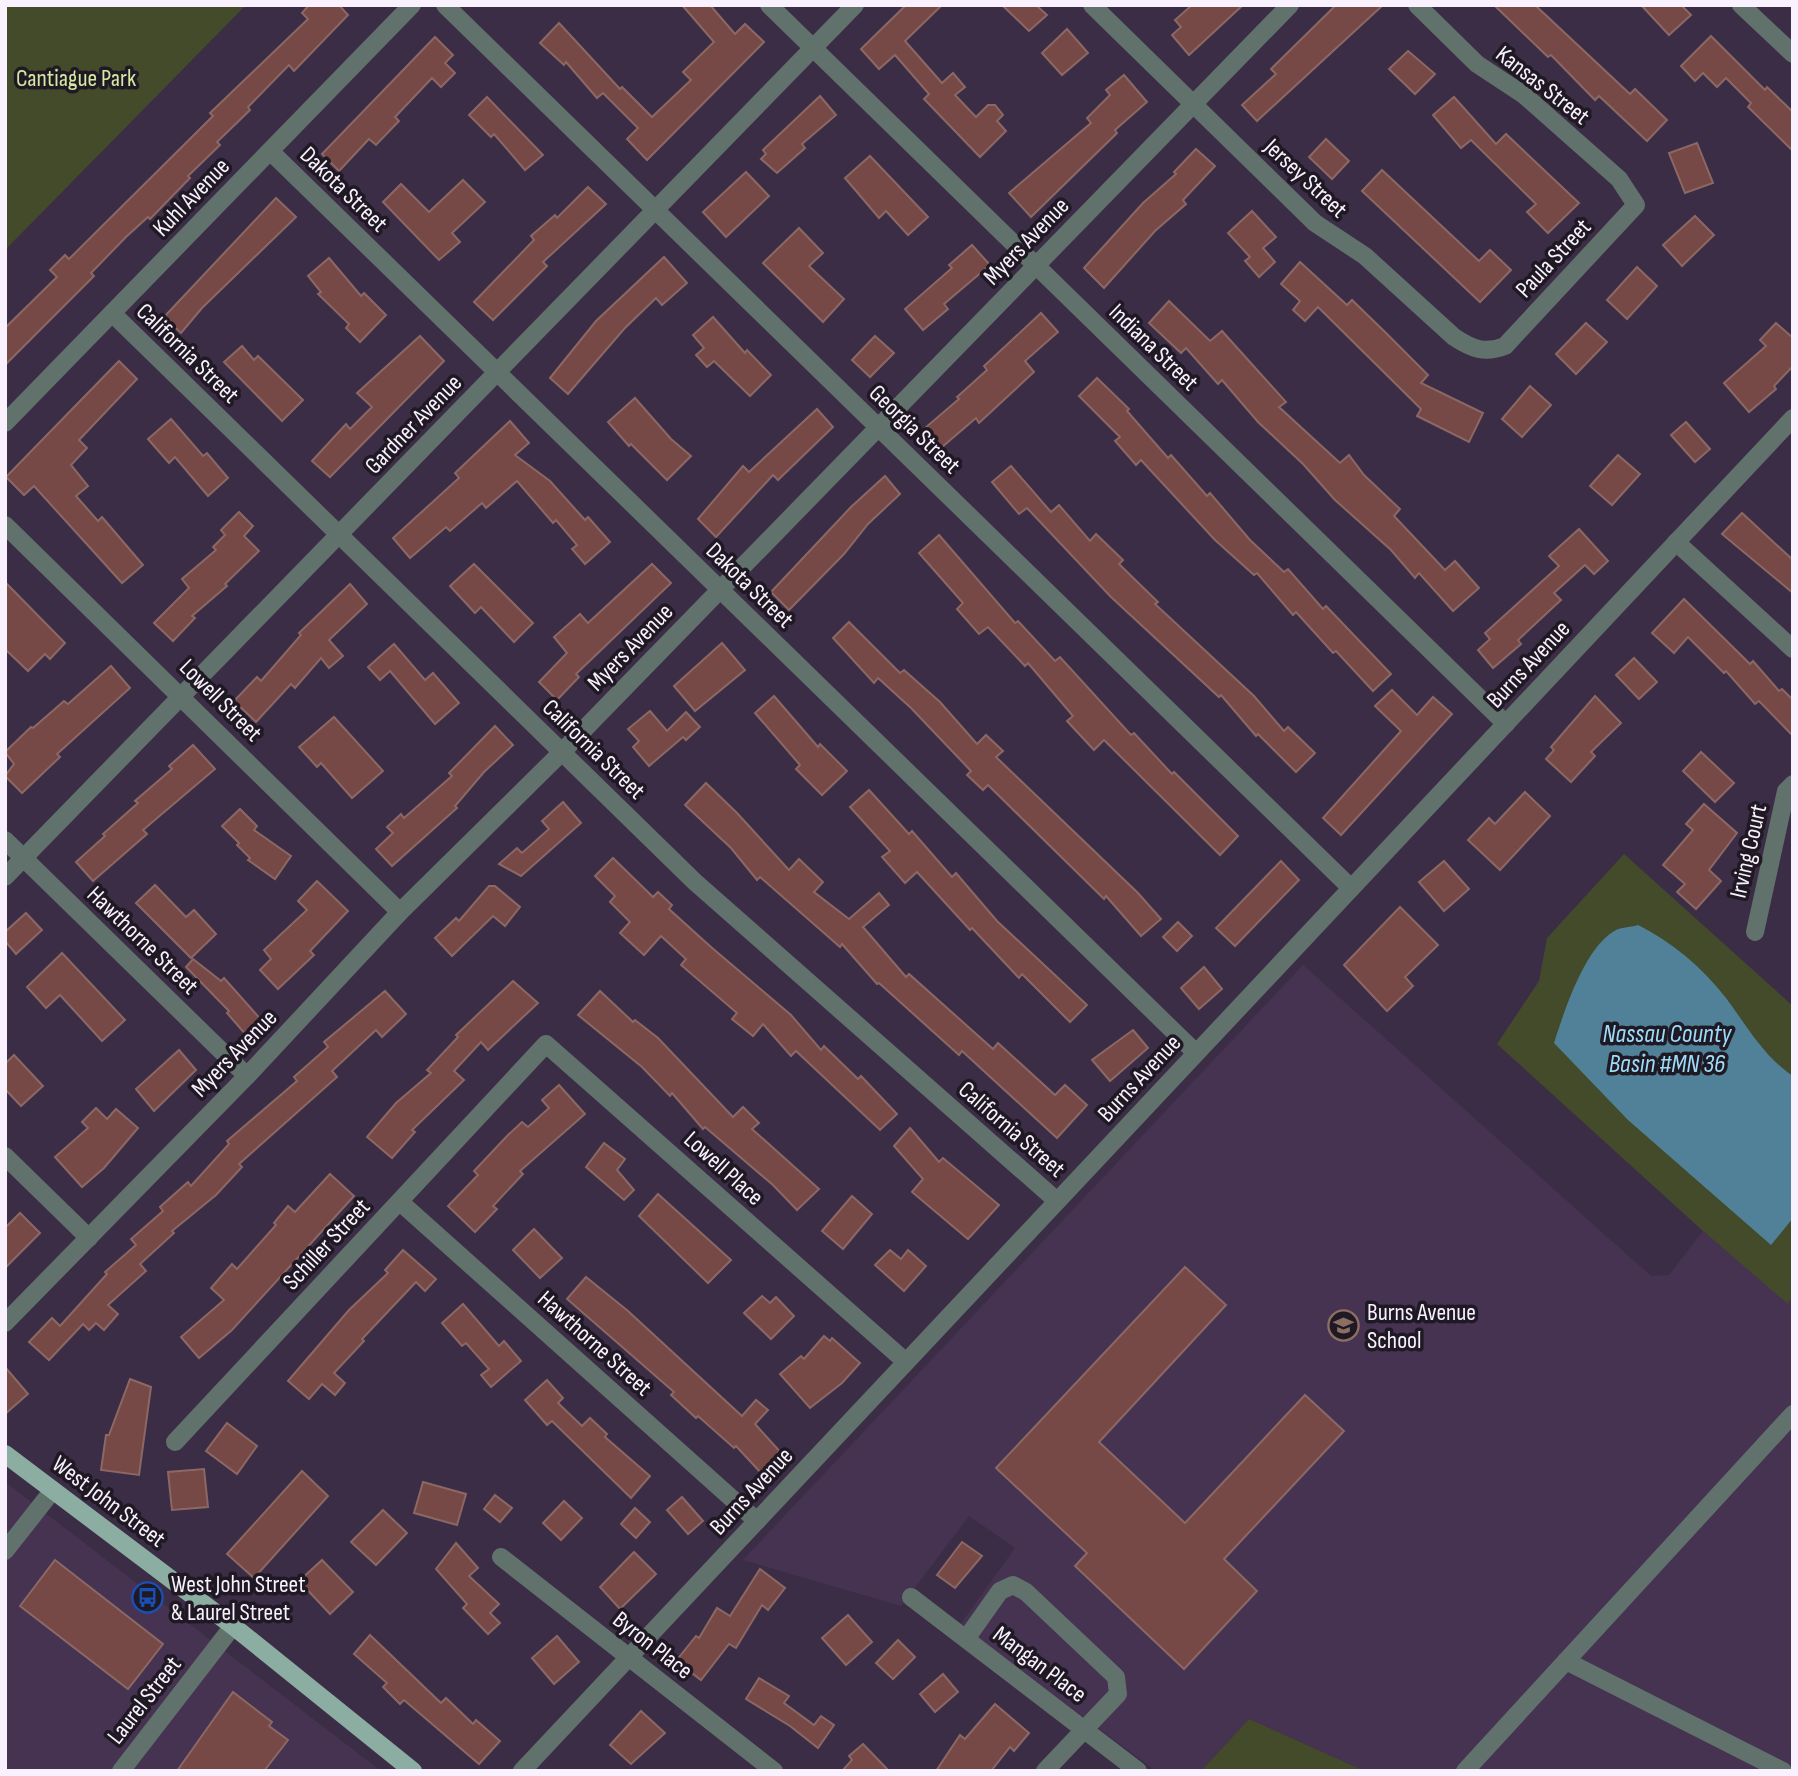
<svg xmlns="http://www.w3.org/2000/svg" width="1798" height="1776" viewBox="0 0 1798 1776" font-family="'Sofia Sans Condensed',sans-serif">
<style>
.built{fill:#463352}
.green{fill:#434b2a}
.water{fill:#508198}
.building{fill:#764846;stroke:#8c6865;stroke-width:2}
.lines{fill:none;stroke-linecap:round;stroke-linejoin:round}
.minor{stroke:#61716b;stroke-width:18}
.major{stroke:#8cada1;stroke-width:18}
.labels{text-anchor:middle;stroke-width:7;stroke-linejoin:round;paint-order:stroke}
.park-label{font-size:24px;fill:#d6e8a2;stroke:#1f1924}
.street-label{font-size:24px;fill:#f9f1fe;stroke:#1f1924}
.poi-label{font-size:24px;fill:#f9f1fe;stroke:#1f1924;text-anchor:start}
.water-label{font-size:26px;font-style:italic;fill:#9ddbf9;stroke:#1f1924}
</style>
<rect width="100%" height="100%" fill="#3c2d46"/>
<g class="built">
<path d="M1303 965 1651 1276 1669 1275 1703 1231 1788 1303 1793 1295V1771H1365L1249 1719 1201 1771H1156L960 1625 1015 1548 969 1516 901 1606 743 1560Z"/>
<path d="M5 1482 381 1771H5Z"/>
</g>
<g class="green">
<path d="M5 5H246L5 250Z"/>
<path d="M1624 854 1793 1006V1295L1788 1304 1703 1231 1497 1044 1539 981 1547 938Z"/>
<path d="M1249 1719 1365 1771H1201Z"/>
</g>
<path class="water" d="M1638 925C1672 942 1702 967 1726 998 1747 1026 1763 1056 1793 1076V1218L1771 1245 1628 1120 1554 1043C1564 1012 1585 946 1616 930 1622 927 1632 927 1638 925Z"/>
<g class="building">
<path d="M309 5H339L348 15 294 71 289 65 248 107 250 110 217 142 220 145 188 176 190 178 150 219 148 217 126 237 91 273 94 276 5 365V328L57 277 50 270 65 255 69 259 213 116 210 113 308 19 302 13Z"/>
<path d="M682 5H710L735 34 745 24 764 42 647 160 627 139 638 128 603 93 597 98 566 62 564 65 540 43 559 23 620 89 622 87 652 117 691 80 683 72 714 42Z"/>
<path d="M906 5H942L905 41 942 83 953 73 965 87 955 95 976 117 988 105H995L1003 115 997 121 1006 131 980 157 924 99 929 94 895 55 879 69 861 49Z"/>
<path d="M1002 5H1036L1047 15 1029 31Z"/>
<path d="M1192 5H1243L1189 55 1172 35 1181 27 1175 20Z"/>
<path d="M1336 5H1383L1257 121 1242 105 1276 74 1271 69Z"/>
<path d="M1494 5H1535L1630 94 1635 89 1667 120 1647 141 1599 96 1595 100 1551 55 1548 57Z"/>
<path d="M1641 5H1681L1691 15 1669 35Z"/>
<path d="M1067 29 1088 53 1062 75 1042 53Z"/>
<path d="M1711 36 1765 90 1767 87 1793 112V151L1748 107 1751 103 1726 78 1717 87 1703 73 1695 81 1681 66Z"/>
<path d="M435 37 453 55 445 63 455 73 441 87 432 78 395 117 399 121 376 145 369 139 339 171 322 154Z"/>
<path d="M1408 51 1435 74 1415 94 1389 69Z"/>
<path d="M1124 75 1147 102 1115 130 1117 133 1031 217 1009 193 1091 123 1087 118 1110 95 1106 90Z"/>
<path d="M820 96 836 115 802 144 805 148 777 173 761 159 766 154 763 150Z"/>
<path d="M487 97 543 155 525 170 494 134 491 137 469 115Z"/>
<path d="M1454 97 1496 144 1506 134 1579 203 1548 233 1527 212 1536 204 1471 140 1461 148 1433 115Z"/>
<path d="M1326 139 1349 161 1332 179 1309 157Z"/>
<path d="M1697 143 1713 183 1685 193 1669 153Z"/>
<path d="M1196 149 1215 166 1183 200 1186 204 1155 231 1104 288 1084 268 1143 203 1176 174 1174 172Z"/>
<path d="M870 156 928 217 908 235 886 211 879 218 845 178Z"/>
<path d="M1382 170 1479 261 1490 250 1511 270 1480 302 1362 191Z"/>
<path d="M746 172 769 196 726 237 703 212Z"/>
<path d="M463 180 485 202 452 233 460 242 439 260 383 202 401 184 429 212Z"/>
<path d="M588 187 606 204 543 262 547 266 493 320 474 302 534 240 531 236 555 215 557 218Z"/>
<path d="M276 198 296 217 202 308 181 333 164 317Z"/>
<path d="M1252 211 1276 237 1263 248 1275 262 1259 277 1245 261 1250 257 1228 233Z"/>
<path d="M1695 216 1714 235 1682 266 1663 245Z"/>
<path d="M799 228 823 253 809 266 844 299 823 322 763 263Z"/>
<path d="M972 245 990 265 944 304 948 309 923 330 905 309 952 268 949 265Z"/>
<path d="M664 257 687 283 662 305 656 298 624 329 568 394 550 378 596 321Z"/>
<path d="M329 258 361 296 364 293 386 315 360 342 346 328 349 324 318 294 321 292 308 276Z"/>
<path d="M1300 262 1347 305 1352 300 1386 333 1428 375 1421 383 1483 413 1469 442 1417 416 1421 409 1318 307 1305 321 1293 310 1300 301 1281 284Z"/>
<path d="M1637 267 1657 286 1627 319 1607 300Z"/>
<path d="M1169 301 1210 341 1222 331 1286 402 1279 407 1340 463 1349 455 1364 475 1400 509 1394 516 1445 570 1455 561 1479 588 1453 611 1419 573 1415 578 1391 550 1335 500 1303 464 1258 422 1222 380 1218 384 1186 348 1181 353 1149 323Z"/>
<path d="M1041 313 1058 332 1025 361 1034 372 979 423 976 418 942 447 925 428 959 399 957 397 987 370 984 366Z"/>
<path d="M713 317 745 353 747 350 771 375 750 396 714 361 707 367 696 355 704 348 693 335Z"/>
<path d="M1586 323 1607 342 1576 374 1556 354Z"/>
<path d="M1776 323 1793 338V366L1774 386 1776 389 1749 412 1724 383 1766 346 1760 340Z"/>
<path d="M420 336 444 361 330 477 312 461 346 424 350 429 372 407 357 393Z"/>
<path d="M875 336 894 353 870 377 852 360Z"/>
<path d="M242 346 254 360 258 356 303 400 282 421 224 362Z"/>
<path d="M119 361 137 379 79 440 87 448 71 465 88 486 76 496 98 521 102 517 143 565 122 583 34 486 24 495 6 477Z"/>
<path d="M1097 378 1129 409 1127 411 1168 458 1171 455 1207 496 1210 493 1250 540 1284 572 1288 569 1323 609 1326 606 1391 674 1373 691 1336 651 1333 653 1296 612 1293 615 1257 573 1254 575 1215 540 1141 460 1136 465 1115 441 1120 437 1079 396Z"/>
<path d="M1530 386 1551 405 1522 437 1502 419Z"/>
<path d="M635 398 671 439 691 456 667 480 631 444 629 446 608 422Z"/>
<path d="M817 409 833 427 778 480 773 475 716 537 698 519 743 466 749 472Z"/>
<path d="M171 419 203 456 207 453 228 478 208 496 175 457 169 463 148 439Z"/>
<path d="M510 421 529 443 515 455 550 481 585 520 588 517 610 542 585 564 572 549 577 545 556 520 553 523 517 481 486 508 482 503 450 531 446 527 410 558 393 538 459 478 455 473Z"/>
<path d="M1686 422 1710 449 1695 462 1671 435Z"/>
<path d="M1618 455 1640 474 1612 505 1590 486Z"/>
<path d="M1011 466 1051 512 1059 505 1090 541 1096 534 1123 560 1119 564 1158 602 1155 604 1254 696 1284 731 1288 727 1315 753 1296 772 1258 734 1256 736 1221 695 1219 697 1111 597 1027 508 1019 514 992 482Z"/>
<path d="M885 476 900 494 868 524 844 554 789 610 771 592 851 507Z"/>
<path d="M239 512 253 526 244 536 259 551 225 584 227 586 192 616 195 618 173 641 154 623 189 588 182 579 216 550 213 547 225 535 221 530Z"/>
<path d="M1742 513 1793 560V593L1722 534Z"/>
<path d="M1579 529 1608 561 1594 574 1585 565 1554 593 1561 600 1518 640 1521 644 1493 668 1478 650 1490 639 1485 633 1559 566 1549 556Z"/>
<path d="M939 535 1015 623 1018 621 1055 661 1060 657 1131 735 1134 733 1172 774 1174 772 1238 836 1220 855 1104 740 1094 750 1067 721 1073 716 1028 663 1025 666 988 627 979 634 957 609 963 603 919 553Z"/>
<path d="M474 564 533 623 514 642 481 607 475 613 450 586Z"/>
<path d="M652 564 671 583 576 674 579 677 557 700 539 682 567 653 554 637 580 614 588 623Z"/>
<path d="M5 582 65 643 50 659 45 654 28 671 5 649Z"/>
<path d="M350 584 367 604 329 640 343 656 329 668 321 658 295 688 291 684 256 722 234 701 257 677 261 681 301 635 299 633Z"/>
<path d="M1684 599 1750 664 1753 661 1779 691 1782 689 1793 700V736L1759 701 1755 704 1726 671 1724 673 1688 637 1674 653 1652 633Z"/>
<path d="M849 622 900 673 904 670 940 702 977 744 986 735 1003 751 996 757 1138 893 1161 919 1141 936 1106 896 1104 899 988 785 983 790 967 775 971 771 911 708 878 678 874 683 833 638Z"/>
<path d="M722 643 745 670 695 711 674 686Z"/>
<path d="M394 644 425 680 433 673 459 703 435 724 390 671 380 680 368 667Z"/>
<path d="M1634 658 1657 682 1639 699 1616 675Z"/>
<path d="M111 666 130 688 57 754 60 757 22 793 5 776 14 764 5 752 31 727 33 728 64 701 68 704Z"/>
<path d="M1392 690 1417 715 1433 697 1452 714 1341 835 1323 818 1401 731 1375 706Z"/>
<path d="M774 696 818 747 820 744 847 771 822 795 796 769 800 765 755 713Z"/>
<path d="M1595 696 1621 723 1591 752 1595 756 1571 782 1546 759 1554 750 1551 747Z"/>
<path d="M650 711 667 731 686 712 700 727 686 740 683 737 649 766 633 747 639 741 628 729Z"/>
<path d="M334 717 383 771 352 798 321 763 317 767 299 747Z"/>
<path d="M495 726 513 745 484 772 455 806 457 808 392 866 376 849 393 833 387 827 401 814 404 818 452 776 449 773Z"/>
<path d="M193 745 215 769 143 830 147 834 93 881 76 862 105 836 103 834 138 803 135 801 172 769 169 766Z"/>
<path d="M1701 752 1734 783 1715 802 1683 771Z"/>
<path d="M706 783 737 813 789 870 799 859 823 882 814 892 849 919 879 893 889 905 863 927 906 977 909 974 993 1049 998 1043 1055 1095 1065 1085 1087 1105 1057 1138 962 1051 959 1055 879 983 877 984 842 944 840 947 760 877 757 880 731 848 685 805Z"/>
<path d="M869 790 909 834 912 831 952 877 956 873 997 921 1087 1005 1070 1022 1022 974 1019 978 972 928 970 930 917 872 905 883 882 857 890 851 850 807Z"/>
<path d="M1525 792 1550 816 1500 870 1468 840 1489 818 1495 824Z"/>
<path d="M563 802 581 823 521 876 499 864 517 848 522 853 549 829 542 821Z"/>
<path d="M1704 804 1737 833 1709 870 1721 881 1696 909 1677 892 1685 884 1663 865 1693 830 1686 824Z"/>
<path d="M240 809 257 826 254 830 291 856 275 879 248 860 250 858 237 845 239 843 222 826Z"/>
<path d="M613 858 653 897 658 892 672 905 669 909 711 947 791 1015 821 1050 824 1046 858 1079 861 1076 897 1114 880 1130 796 1051 791 1056 763 1024 753 1036 732 1019 737 1013 681 965 686 959 661 936 644 955 620 933 630 922 610 902 615 896 595 876Z"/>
<path d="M1281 861 1299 880 1235 946 1216 928Z"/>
<path d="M1444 861 1469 889 1444 911 1419 882Z"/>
<path d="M317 881 348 911 310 951 314 955 278 989 260 970 271 959 264 950 307 910 298 901Z"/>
<path d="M155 885 186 917 194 910 216 934 191 958 136 903Z"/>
<path d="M489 886H495L520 907 505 926 493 916 452 956 435 938 456 918 459 921Z"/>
<path d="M1400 907 1438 945 1405 977 1413 986 1387 1011 1344 965Z"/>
<path d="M26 913 42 930 16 954 5 941V932Z"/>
<path d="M1178 922 1192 936 1177 951 1163 937Z"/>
<path d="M62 953 125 1020 102 1041 60 995 46 1008 27 987Z"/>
<path d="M193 959 221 981 224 978 263 1022 247 1036 227 1013 229 1011 186 967Z"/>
<path d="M1204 967 1222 989 1199 1009 1181 988Z"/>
<path d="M513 981 538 1003 488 1050 481 1042 454 1071 464 1080 412 1130 415 1132 392 1158 367 1137 396 1103 431 1073 427 1070 458 1037 456 1035Z"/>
<path d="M385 991 406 1014 382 1037 376 1030 332 1071 337 1077 239 1164 242 1167 216 1195 172 1231 174 1233 140 1264 146 1271 108 1305 118 1314 104 1330 96 1323 89 1330 83 1324 49 1360 29 1342 52 1318 60 1326 107 1274 105 1272 136 1245 131 1239 163 1211 160 1207 188 1182 191 1186 229 1144 227 1141 297 1081 294 1077 328 1047 324 1042Z"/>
<path d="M600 991 633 1022 635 1020 658 1038 733 1117 743 1107 759 1123 752 1129 819 1189 797 1210 773 1185 705 1127 703 1129 672 1093 670 1096 642 1067 578 1015Z"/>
<path d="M1133 1030 1148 1048 1110 1081 1092 1060Z"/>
<path d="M179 1050 196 1070 154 1111 136 1089Z"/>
<path d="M14 1055 43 1086 21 1106 5 1089V1064Z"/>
<path d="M559 1085 585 1114 520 1171 523 1174 493 1206 497 1209 475 1232 448 1206 478 1175 474 1171 508 1135 522 1122 528 1127 549 1108 542 1100Z"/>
<path d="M96 1108 107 1119 116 1109 138 1128 104 1168 82 1187 55 1157 88 1128 82 1122Z"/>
<path d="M910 1128 939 1162 943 1158 999 1205 968 1239 912 1192 923 1179 894 1146Z"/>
<path d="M604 1143 625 1159 617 1170 634 1190 624 1200 586 1167Z"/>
<path d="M330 1174 354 1196 232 1330 199 1358 181 1337 224 1300 211 1288 232 1264 237 1269 276 1225 274 1223 288 1206 295 1212Z"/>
<path d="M658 1194 731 1260 708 1283 639 1216Z"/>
<path d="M852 1196 872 1214 843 1249 822 1231Z"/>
<path d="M20 1213 40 1233 5 1268V1228Z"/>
<path d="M534 1229 562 1258 540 1278 513 1250Z"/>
<path d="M403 1250 436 1279 425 1291 416 1282 362 1339 364 1341 334 1373 345 1383 335 1395 322 1384 309 1399 288 1381 349 1310 388 1273 385 1270Z"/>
<path d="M890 1250 901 1259 908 1250 926 1266 904 1291 875 1265Z"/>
<path d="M1185 1267 1226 1305 1099 1442 1185 1523 1305 1395 1344 1431 1224 1559 1257 1591 1184 1669 1075 1566 1087 1553 996 1468Z"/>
<path d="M586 1277 628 1311 742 1416 756 1400 768 1410 755 1424 783 1455 762 1474 736 1446 734 1448 698 1416 696 1418 671 1395 674 1392 567 1299Z"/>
<path d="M762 1296 770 1303 776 1297 794 1316 771 1339 744 1313Z"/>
<path d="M463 1304 499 1346 504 1341 521 1361 491 1387 481 1375 489 1369 466 1343 462 1346 442 1323Z"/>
<path d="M824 1336 830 1341 832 1338 860 1363 842 1383 810 1408 780 1374 801 1356 804 1359Z"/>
<path d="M5 1367 28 1394 5 1414Z"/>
<path d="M130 1379 151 1387 139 1475 101 1470 106 1435H109Z"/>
<path d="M547 1380 563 1398 558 1403 582 1426 590 1418 607 1434 605 1437 650 1476 631 1498 552 1421 547 1425 525 1400Z"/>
<path d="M227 1423 257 1446 237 1474 206 1451Z"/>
<path d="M204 1469 208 1507 172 1510 168 1472Z"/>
<path d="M302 1471 328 1496 254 1578 227 1554Z"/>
<path d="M423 1482 466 1494 457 1525 414 1513Z"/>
<path d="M495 1495 512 1508 500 1522 484 1509Z"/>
<path d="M682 1497 703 1521 688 1534 667 1510Z"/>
<path d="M564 1501 582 1518 561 1540 543 1523Z"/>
<path d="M635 1508 650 1522 636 1538 621 1524Z"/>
<path d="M383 1510 407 1533 376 1565 351 1542Z"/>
<path d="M962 1542 982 1556 955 1588 937 1575Z"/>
<path d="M456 1543 478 1568 469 1576 499 1604 490 1613 500 1623 488 1634 463 1608 467 1604 436 1569Z"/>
<path d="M634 1552 656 1574 620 1609 600 1587Z"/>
<path d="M55 1560 163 1644 128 1689 20 1606Z"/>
<path d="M322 1560 353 1592 330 1614 299 1581Z"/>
<path d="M760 1569 785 1588 768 1610 762 1605 736 1648 729 1644 701 1680 676 1661 696 1636 699 1638 717 1608 730 1616Z"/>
<path d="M848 1615 872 1642 846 1665 822 1638Z"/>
<path d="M370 1635 441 1703 446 1698 473 1724 476 1720 500 1741 479 1764 404 1700 400 1704 383 1687 387 1683 354 1654Z"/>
<path d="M557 1636 579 1662 554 1684 532 1658Z"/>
<path d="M898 1640 915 1657 893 1679 876 1663Z"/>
<path d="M943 1674 958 1692 935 1712 920 1694Z"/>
<path d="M759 1678 789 1696 784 1703 814 1725 821 1716 834 1725 818 1748 790 1726 746 1699Z"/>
<path d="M233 1692 272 1722 269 1726 288 1740 264 1771H177Z"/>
<path d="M995 1704 1029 1733 1014 1751 1010 1747 991 1771H936L960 1735 965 1739Z"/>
<path d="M641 1711 665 1733 631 1764 610 1745Z"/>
<path d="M863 1744 889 1771H842L852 1760 849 1756Z"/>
</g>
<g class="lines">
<g class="minor">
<path d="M445 5 1351 888"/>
<path d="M769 5 1506 724"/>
<path d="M1092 5 1315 223 1365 256 1454 337C1472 349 1485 354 1505 346L1636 205 1619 179 1524 95 1477 64 1417 5"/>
<path d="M1741 5 1793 54"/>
<path d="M270 151 1196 1053"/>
<path d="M112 313 695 882 1057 1201"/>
<path d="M5 423 412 5"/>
<path d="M5 525 400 912"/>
<path d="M1676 542 1793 649"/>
<path d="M5 840 247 1076"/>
<path d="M5 877 855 5"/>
<path d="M1755 932 1786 791 1793 784"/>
<path d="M5 1156 89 1238"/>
<path d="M400 1202 757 1521"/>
<path d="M5 1323 247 1076 400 912 562 752 1290 5"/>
<path d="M175 1442 546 1044 906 1362"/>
<path d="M5 1551 53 1490"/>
<path d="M501 1557 774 1771"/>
<path d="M911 1597 1138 1771"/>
<path d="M966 1639 1000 1591 1013 1585 1026 1592 1116 1677 1118 1694 1045 1771"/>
<path d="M1566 1661 1783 1771"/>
<path d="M121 1771 233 1626"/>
<path d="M522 1771 1793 418"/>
<path d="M1465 1771 1793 1414"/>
</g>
<path class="major" d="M5 1454 233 1626 413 1771"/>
</g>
<defs>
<symbol id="school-ring" viewBox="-11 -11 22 22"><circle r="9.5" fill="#1f1924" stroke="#8d6e63" stroke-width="1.5"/><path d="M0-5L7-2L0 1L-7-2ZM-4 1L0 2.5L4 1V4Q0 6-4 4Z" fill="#8d6e63"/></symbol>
<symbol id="bus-ring" viewBox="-11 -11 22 22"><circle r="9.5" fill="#1f1924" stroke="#1a4fb4" stroke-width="1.5"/><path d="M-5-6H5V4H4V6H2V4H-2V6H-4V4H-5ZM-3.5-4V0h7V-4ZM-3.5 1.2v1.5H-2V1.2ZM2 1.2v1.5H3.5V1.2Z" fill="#1a4fb4"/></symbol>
</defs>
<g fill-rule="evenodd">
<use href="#school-ring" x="1326" y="1308" width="35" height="35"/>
<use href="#bus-ring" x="130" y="1580" width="35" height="35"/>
</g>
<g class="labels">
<g class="park-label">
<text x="76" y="86">Cantiague Park</text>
</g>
<g class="street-label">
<text transform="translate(1543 85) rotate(38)" y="8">Kansas Street</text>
<text transform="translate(1306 178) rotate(43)" y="8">Jersey Street</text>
<text transform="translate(344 189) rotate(44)" y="8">Dakota Street</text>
<text transform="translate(191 197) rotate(-46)" y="8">Kuhl Avenue</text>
<text transform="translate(1026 241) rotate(-46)" y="8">Myers Avenue</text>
<text transform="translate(1553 258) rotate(-47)" y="8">Paula Street</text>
<text transform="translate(1154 347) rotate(44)" y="8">Indiana Street</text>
<text transform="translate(188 353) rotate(44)" y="8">California Street</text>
<text transform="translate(413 424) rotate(-46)" y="8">Gardner Avenue</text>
<text transform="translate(915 429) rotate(44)" y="8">Georgia Street</text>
<text transform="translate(750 585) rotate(44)" y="8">Dakota Street</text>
<text transform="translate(630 647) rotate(-46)" y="8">Myers Avenue</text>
<text transform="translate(1528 664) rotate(-47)" y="8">Burns Avenue</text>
<text transform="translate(221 700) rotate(45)" y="8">Lowell Street</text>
<text transform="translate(594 749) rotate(44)" y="8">California Street</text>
<text transform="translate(1748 851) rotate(-77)" y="8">Irving Court</text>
<text transform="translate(143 940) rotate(44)" y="8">Hawthorne Street</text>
<text transform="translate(234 1053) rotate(-46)" y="8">Myers Avenue</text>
<text transform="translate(1139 1078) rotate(-47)" y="8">Burns Avenue</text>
<text transform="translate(1012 1129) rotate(41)" y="8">California Street</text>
<text transform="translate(724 1168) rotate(42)" y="8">Lowell Place</text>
<text transform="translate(326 1244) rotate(-47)" y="8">Schiller Street</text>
<text transform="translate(595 1343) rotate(42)" y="8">Hawthorne Street</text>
<text transform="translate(751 1491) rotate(-47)" y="8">Burns Avenue</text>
<text transform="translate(109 1501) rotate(37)" y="8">West John Street</text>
<text transform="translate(653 1645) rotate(38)" y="8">Byron Place</text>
<text transform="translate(1040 1664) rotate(37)" y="8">Mangan Place</text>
<text transform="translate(144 1700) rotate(-52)" y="8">Laurel Street</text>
</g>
<g class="poi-label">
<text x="1367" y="1320">Burns Avenue<tspan x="1367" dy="28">School</tspan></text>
<text x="171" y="1592">West John Street<tspan x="171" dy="28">&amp; Laurel Street</tspan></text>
</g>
<g class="water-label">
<text x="1667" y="1042">Nassau County<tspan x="1667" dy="30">Basin #MN 36</tspan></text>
</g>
</g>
<rect width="1798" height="1776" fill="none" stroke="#f9f1fe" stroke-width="14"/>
</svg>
